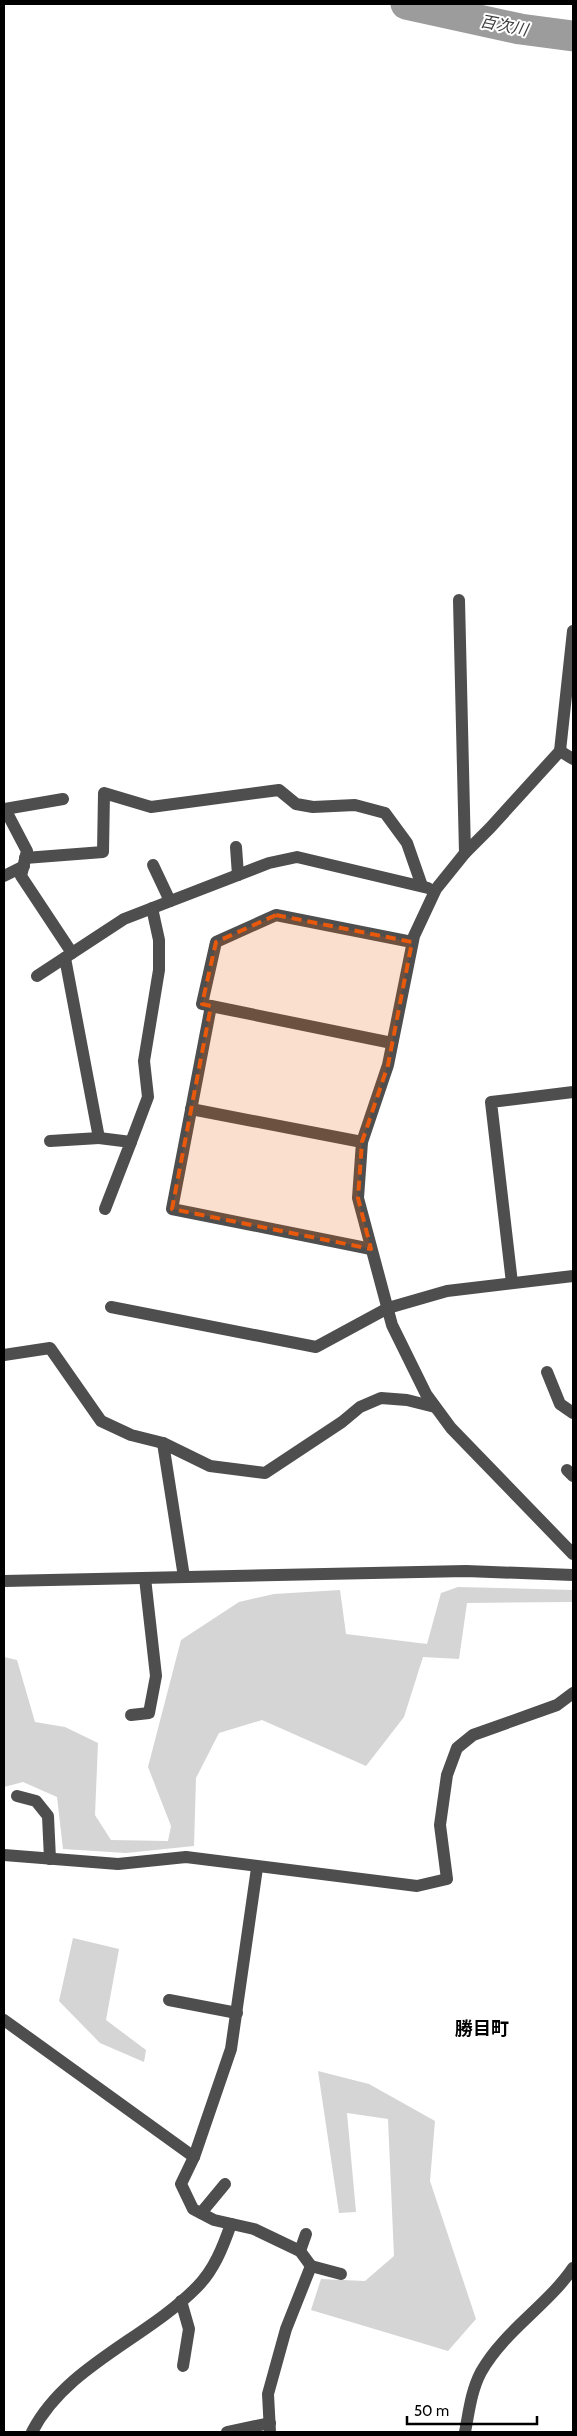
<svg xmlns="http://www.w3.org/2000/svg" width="577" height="2436" viewBox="0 0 577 2436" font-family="Cabin,'Noto Sans JP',sans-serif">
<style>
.green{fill:#d5d5d5}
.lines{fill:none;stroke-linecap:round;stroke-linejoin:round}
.river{stroke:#9c9c9c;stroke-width:31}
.minor{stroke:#4e4e4e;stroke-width:12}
.marked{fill:#e8590c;fill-opacity:0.2;stroke:#e8590c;stroke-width:4;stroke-dasharray:10 6;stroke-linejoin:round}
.labels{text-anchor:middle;stroke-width:4;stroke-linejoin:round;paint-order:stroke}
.water-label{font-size:16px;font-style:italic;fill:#3d3d3d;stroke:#fff}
.quarter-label{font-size:18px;font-weight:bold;fill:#000;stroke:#fff}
</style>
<rect width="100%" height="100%" fill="#fff"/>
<g class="green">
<path d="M458 1587 573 1590V1602L467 1603 459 1659 423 1657 404 1717 366 1766 262 1720 219 1733 196 1778 194 1846 126 1853 63 1849 57 1797 23 1782 4 1787V1657L17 1660 35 1722 65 1727 98 1743 95 1815 111 1840 168 1841 171 1826 148 1767 181 1640 239 1602 274 1594 340 1590 346 1634 427 1644 441 1593Z"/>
<path d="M73 1938 119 1949 106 2020 146 2050 144 2062 100 2043 59 2001Z"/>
<path d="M318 2071 369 2084 435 2121 430 2181 476 2319 448 2351 311 2310 321 2279 365 2281 394 2256 388 2119 347 2113 356 2212 339 2213Z"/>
</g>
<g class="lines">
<path class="river" d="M406 4 520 29 573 36"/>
<g class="minor">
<path d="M459 600 465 853"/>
<path d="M573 631 560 751 490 828 465 853 436 889 414 936 388 1065 362 1142 358 1198 392 1325 426 1394 451 1428 573 1554"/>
<path d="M560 751 573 759"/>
<path d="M63 799 5 809 27 851 21 876 72 953"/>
<path d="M236 847 238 875"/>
<path d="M25 858 103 852 104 793 151 807 279 790 296 804 313 807 355 805 385 813 407 843 422 886"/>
<path d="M153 865 170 901"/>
<path d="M4 876 24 866"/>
<path d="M37 976 124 919 269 863 297 857 428 888"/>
<path d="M211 1006 392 1043"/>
<path d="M191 1109 362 1142"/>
<path d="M99 1138 131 1142 105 1209"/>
<path d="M50 1141 99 1138 65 958"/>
<path d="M131 1142 148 1097 144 1061 159 970V940L152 908"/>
<path d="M371 1249 172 1209 211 1006 202 1004 216 942 276 915 412 942"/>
<path d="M512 1283 491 1102 573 1092"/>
<path d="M111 1307 316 1347 388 1308 447 1291 573 1276"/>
<path d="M4 1355 50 1348 101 1421 131 1435 163 1443"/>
<path d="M547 1372 560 1404 573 1413"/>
<path d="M567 1470 573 1476"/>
<path d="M184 1577 163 1443 210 1466 265 1473 342 1422 360 1407 381 1398 407 1400 435 1407"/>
<path d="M4 1581 466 1571 573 1575"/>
<path d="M131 1715 149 1713 156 1676 145 1578"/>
<path d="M17 1796 36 1801 48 1816 50 1859"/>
<path d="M4 1855 118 1864 186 1857 417 1886 447 1879 440 1825 447 1775 457 1748 473 1735 557 1705 573 1693"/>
<path d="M169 2000 237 2013"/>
<path d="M4 2020 194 2157 231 2049 257 1868"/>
<path d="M194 2157 181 2184 193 2209 214 2220 254 2229 300 2251 311 2266 286 2329 268 2394 270 2432"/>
<path d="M201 2213 225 2184"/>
<path d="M300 2251 306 2234"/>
<path d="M311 2266 341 2274"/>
<path d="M181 2301 189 2329 183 2366"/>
<path d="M32 2432C66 2366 146 2339 197 2287 214 2270 223 2247 231 2224"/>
<path d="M227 2432 270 2423"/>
<path d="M465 2432C469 2412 471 2391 481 2372 504 2331 547 2306 573 2268"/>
</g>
</g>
<path class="marked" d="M276 915 412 942 388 1065 362 1142 358 1198 371 1249 172 1209 211 1006 202 1004 216 942Z"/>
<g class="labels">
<g class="water-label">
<text transform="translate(504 25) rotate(11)" y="6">百次川</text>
</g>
<g class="quarter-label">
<text x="482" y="2035">勝目町</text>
</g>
</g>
<rect width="577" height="2436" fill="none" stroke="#000000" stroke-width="10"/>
<path d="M407 2416v8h130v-8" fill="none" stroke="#000000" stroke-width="2.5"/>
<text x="414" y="2416" font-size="15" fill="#000000" stroke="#ffffff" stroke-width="4" paint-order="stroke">50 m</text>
</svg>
